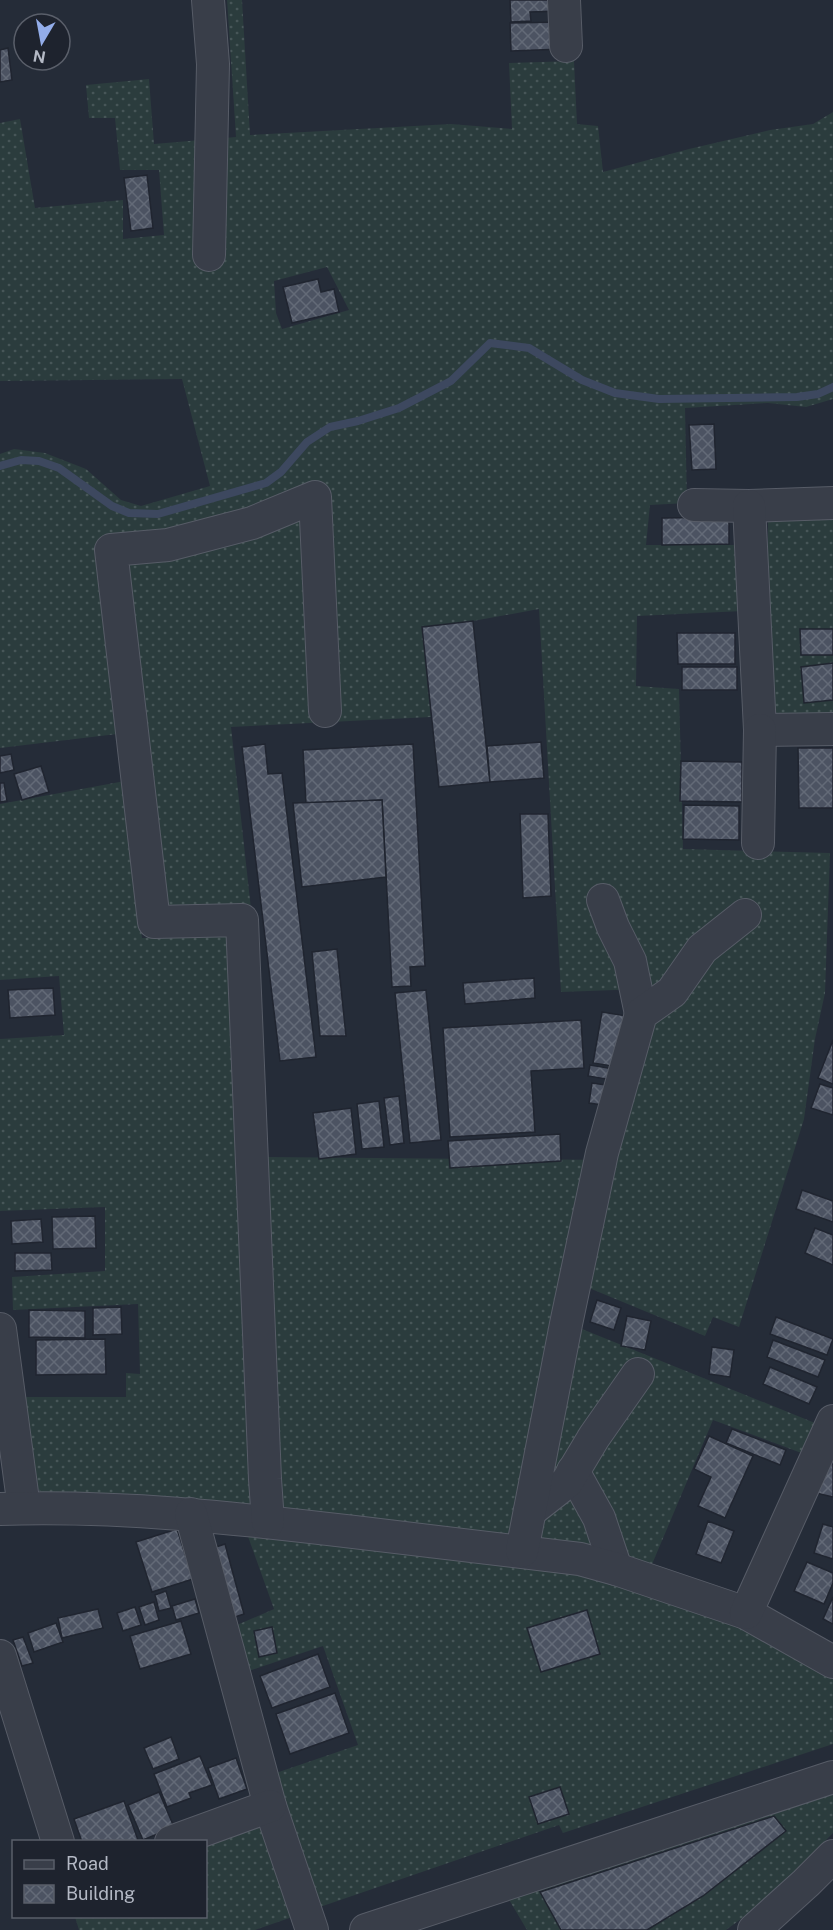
<svg xmlns="http://www.w3.org/2000/svg" width="833" height="1930" viewBox="0 0 833 1930" font-family="'Public Sans',sans-serif">
<style>
.grass{fill:url(#grass-dots);fill-rule:evenodd}
.lines{fill:none;stroke-linecap:round;stroke-linejoin:round}
.stream{stroke:#3d485f;stroke-width:8}
.building{fill:url(#building-cross-hatch);stroke:#202530;stroke-width:1.5}
.minor-casing{stroke:#575c67;stroke-width:34}
.minor{stroke:#393e49;stroke-width:32}
</style>
<defs>
<pattern id="grass-dots" width="8" height="8" patternUnits="userSpaceOnUse" patternTransform="scale(1.5)"><rect width="8" height="8" fill="#2b3c3d"/><path d="M2 2h.1M6 6h.1" fill="none" stroke="#475658" stroke-width="1.8" stroke-linecap="round"/></pattern>
<pattern id="building-cross-hatch" width="8" height="8" patternUnits="userSpaceOnUse" patternTransform="scale(1.5)"><rect width="8" height="8" fill="#4c5362"/><path d="M0 0l8 8M0 8l8-8" fill="none" stroke="#636a77"/></pattern>
</defs>
<rect width="100%" height="100%" fill="#252c38"/>
<g class="grass">
<path d="M227 0H242L250 135 451 124 512 129 509 63 574 61 577 124 598 126 603 172 689 149 770 130 813 124 833 112V399L806 407 768 403 685 408 687 503 650 505 646 545H745L743 611 637 616 636 686 679 689 683 849 830 853 825 993 815 1039 804 1119 739 1327 713 1317 705 1336 589 1288 577 1327 815 1423 804 1454 713 1420 650 1569 284 1512 279 1507 267 1157 610 1160 643 989 561 992 539 609 473 621 422 627 431 717 231 727 251 909 168 912 117 734 0 748V454L14 449 45 453 86 469 121 500 141 506 210 486 182 379 0 381V123L20 119 35 208 123 200V239L164 235 159 170H120L115 118H89L86 85 149 79 154 144 236 137ZM327 267 349 310 282 329 276 313 274 281Z"/>
<path d="M833 497V722L768 723V517Z"/>
<path d="M125 781 142 938 227 936 257 1506 42 1494 31 1479 20 1397H126V1373L140 1374 138 1304 13 1310 12 1277 105 1271V1207L0 1211V1039L64 1035 59 976 0 980V804Z"/>
<path d="M246 1531 549 1564 722 1614 833 1673V1744L563 1833 559 1825 317 1908 270 1775 358 1745 323 1646 243 1673 230 1628 274 1609Z"/>
<path d="M833 1794V1833L764 1902 726 1930H527L508 1898C618 1866 724 1827 833 1794Z"/>
<path d="M263 1817 298 1915 255 1930H79L75 1917 206 1916V1842Z"/>
</g>
<g class="lines">
<path class="stream" d="M0 466 21 460 39 461 59 468 112 506 129 513 158 514 266 483 281 472 307 442 330 427 358 421 399 408 451 381 490 343 529 348 582 380 615 393 659 399 797 397 818 394 833 387"/>
</g>
<g class="building">
<path d="M510 0H560L561 11 530 12 531 21 511 22Z"/>
<path d="M562 22 563 49 511 51 510 23Z"/>
<path d="M8 48 12 80 0 82V50Z"/>
<path d="M147 175 153 228 131 231 124 178Z"/>
<path d="M318 279 321 292 334 289 339 312 292 323 283 287Z"/>
<path d="M714 424 716 469 692 470 689 425Z"/>
<path d="M729 517V544L662 545V518Z"/>
<path d="M473 621 490 782 439 787 422 627Z"/>
<path d="M800 629H833V655H801Z"/>
<path d="M677 633H735V664H678Z"/>
<path d="M833 663V700L804 703 801 667Z"/>
<rect x="682" y="667" width="55" height="23"/>
<path d="M541 742 544 778 490 782 487 746Z"/>
<path d="M265 744 268 774 282 773 316 1057 280 1061 242 747Z"/>
<path d="M413 744 425 966 410 967 411 986 392 987 382 800 306 804 303 750Z"/>
<path d="M798 748H833V808H799Z"/>
<path d="M11 754 14 770 0 773V756Z"/>
<path d="M681 761 742 762V802L680 801Z"/>
<path d="M41 766 49 792 22 800 14 774Z"/>
<path d="M0 783H4L7 801 0 802Z"/>
<path d="M382 800 386 877 302 887 293 803Z"/>
<path d="M684 805 739 806V840L683 839Z"/>
<path d="M520 814H548L551 896 523 898Z"/>
<path d="M337 949 346 1036H320L312 952Z"/>
<path d="M534 978 535 998 465 1004 463 983Z"/>
<path d="M53 988 55 1015 10 1018 8 990Z"/>
<path d="M426 990 441 1140 410 1143 395 993Z"/>
<path d="M602 1012 627 1016 618 1067 593 1063Z"/>
<path d="M581 1020 584 1068 531 1071 535 1132 450 1137 443 1028Z"/>
<path d="M833 1040V1084L818 1078Z"/>
<path d="M590 1065 614 1069 612 1080 588 1076Z"/>
<path d="M592 1083 613 1086 609 1106 589 1103Z"/>
<path d="M820 1084 833 1088V1115L811 1108Z"/>
<path d="M399 1096 404 1143 390 1145 384 1098Z"/>
<path d="M379 1101 384 1147 362 1149 357 1104Z"/>
<path d="M351 1108 356 1154 319 1159 313 1113Z"/>
<path d="M560 1134 561 1161 450 1168 448 1141Z"/>
<path d="M802 1190 833 1201V1222L796 1209Z"/>
<path d="M95 1216 96 1248 53 1249 52 1217Z"/>
<path d="M41 1219 43 1242 12 1244 11 1221Z"/>
<path d="M815 1228 833 1235V1265L805 1253Z"/>
<path d="M15 1253H51L52 1270 15 1271Z"/>
<path d="M597 1300 621 1308 614 1330 590 1322Z"/>
<path d="M121 1307 122 1334 93 1335V1308Z"/>
<path d="M29 1310 85 1311V1338L29 1337Z"/>
<path d="M627 1316 651 1321 645 1350 621 1346Z"/>
<path d="M776 1317 833 1339 827 1355 770 1334Z"/>
<path d="M105 1339 106 1374 36 1375V1340Z"/>
<path d="M773 1340 825 1360 818 1377 767 1357Z"/>
<path d="M712 1347 734 1350 730 1377 709 1374Z"/>
<path d="M770 1367 817 1387 809 1404 763 1384Z"/>
<path d="M732 1429 786 1450 780 1465 726 1443Z"/>
<path d="M709 1436 753 1456 725 1518 698 1506 711 1477 694 1469Z"/>
<path d="M824 1462 833 1464V1497L816 1493Z"/>
<path d="M708 1521 734 1531 721 1563 696 1554Z"/>
<path d="M823 1524 833 1527V1559L814 1553Z"/>
<path d="M177 1529 193 1579 152 1592 136 1542Z"/>
<path d="M225 1544 244 1614 229 1619 210 1549Z"/>
<path d="M807 1562 833 1573V1583L824 1604 794 1591Z"/>
<path d="M166 1591 171 1608 159 1611 155 1595Z"/>
<path d="M833 1597V1624L823 1619Z"/>
<path d="M195 1599 199 1613 176 1620 172 1606Z"/>
<path d="M154 1602 159 1620 145 1625 139 1607Z"/>
<path d="M135 1607 141 1625 123 1631 117 1613Z"/>
<path d="M98 1609 103 1628 62 1638 58 1618Z"/>
<path d="M587 1610 600 1654 541 1672 527 1628Z"/>
<path d="M181 1621 191 1654 140 1669 130 1636Z"/>
<path d="M56 1623 63 1642 34 1652 28 1633Z"/>
<path d="M272 1627 277 1653 259 1657 254 1631Z"/>
<path d="M23 1637 33 1663 22 1666 13 1640Z"/>
<path d="M318 1654 330 1687 272 1708 260 1676Z"/>
<path d="M335 1693 349 1733 290 1754 276 1714Z"/>
<path d="M171 1737 179 1759 153 1769 144 1748Z"/>
<path d="M200 1756 212 1785 189 1793 191 1798 167 1807 154 1774Z"/>
<path d="M236 1758 247 1789 219 1799 208 1768Z"/>
<path d="M560 1787 569 1814 538 1824 529 1797Z"/>
<path d="M159 1792 174 1827 143 1840 128 1805Z"/>
<path d="M124 1801 138 1840 133 1842H82L74 1819Z"/>
<path d="M774 1816 786 1831 703 1896 647 1930H561L540 1892Z"/>
</g>
<g class="lines">
<defs>
<g id="minor">
<path d="M208 0 213 64 209 255"/>
<path d="M564 0 566 46"/>
<path d="M694 505 749 506 833 503"/>
<path d="M749 506 760 730 833 729"/>
<path d="M758 843 760 730"/>
<path d="M603 900 613 927 630 961 641 1014"/>
<path d="M0 1329 24 1508"/>
<path d="M573 1471 599 1518 616 1569"/>
<path d="M0 1509C118 1505 236 1518 354 1532 429 1541 504 1550 580 1559L616 1569 746 1613 833 1662"/>
<path d="M530 1511 567 1482 594 1437 638 1374"/>
<path d="M191 1514 270 1806 312 1930"/>
<path d="M268 1522 265 1479 242 920 154 922 111 550 168 545 252 523 315 497 325 711"/>
<path d="M522 1551 566 1324 602 1153 641 1014 672 992 702 949 745 915"/>
<path d="M746 1613 833 1421"/>
<path d="M0 1656 58 1842"/>
<path d="M171 1842 270 1806"/>
<path d="M366 1930 833 1777"/>
<path d="M754 1930 806 1883 833 1856"/>
</g>
</defs>
<use href="#minor" class="minor-casing"/>
<use href="#minor" class="minor"/>
</g>
<rect x="12" y="1840" width="195" height="78" fill="#1e232e" stroke="#5a5f6a" stroke-width="1.5"/>
<rect x="24" y="1860" width="30" height="9" fill="#393e49" stroke="#5a5f6a" stroke-width="1.5"/>
<text x="66" y="1870" font-size="18" fill="#b4b9c5">Road</text>
<rect x="24" y="1885" width="30" height="18" fill="url(#building-cross-hatch)" stroke="#5a5f6a" stroke-width="1.5"/>
<text x="66" y="1900" font-size="18" fill="#b4b9c5">Building</text>
<g transform="translate(42 42) rotate(190)"><circle r="28" fill="#1e232e" stroke="#5a5f6a" stroke-width="1.5"/>
<path d="M0-4.5L10 22L0 15L-10 22Z" fill="#93adea"/>
<text y="-9" font-size="16" font-weight="bold" text-anchor="middle" fill="#b4b9c5">N</text>
</g>
</svg>
